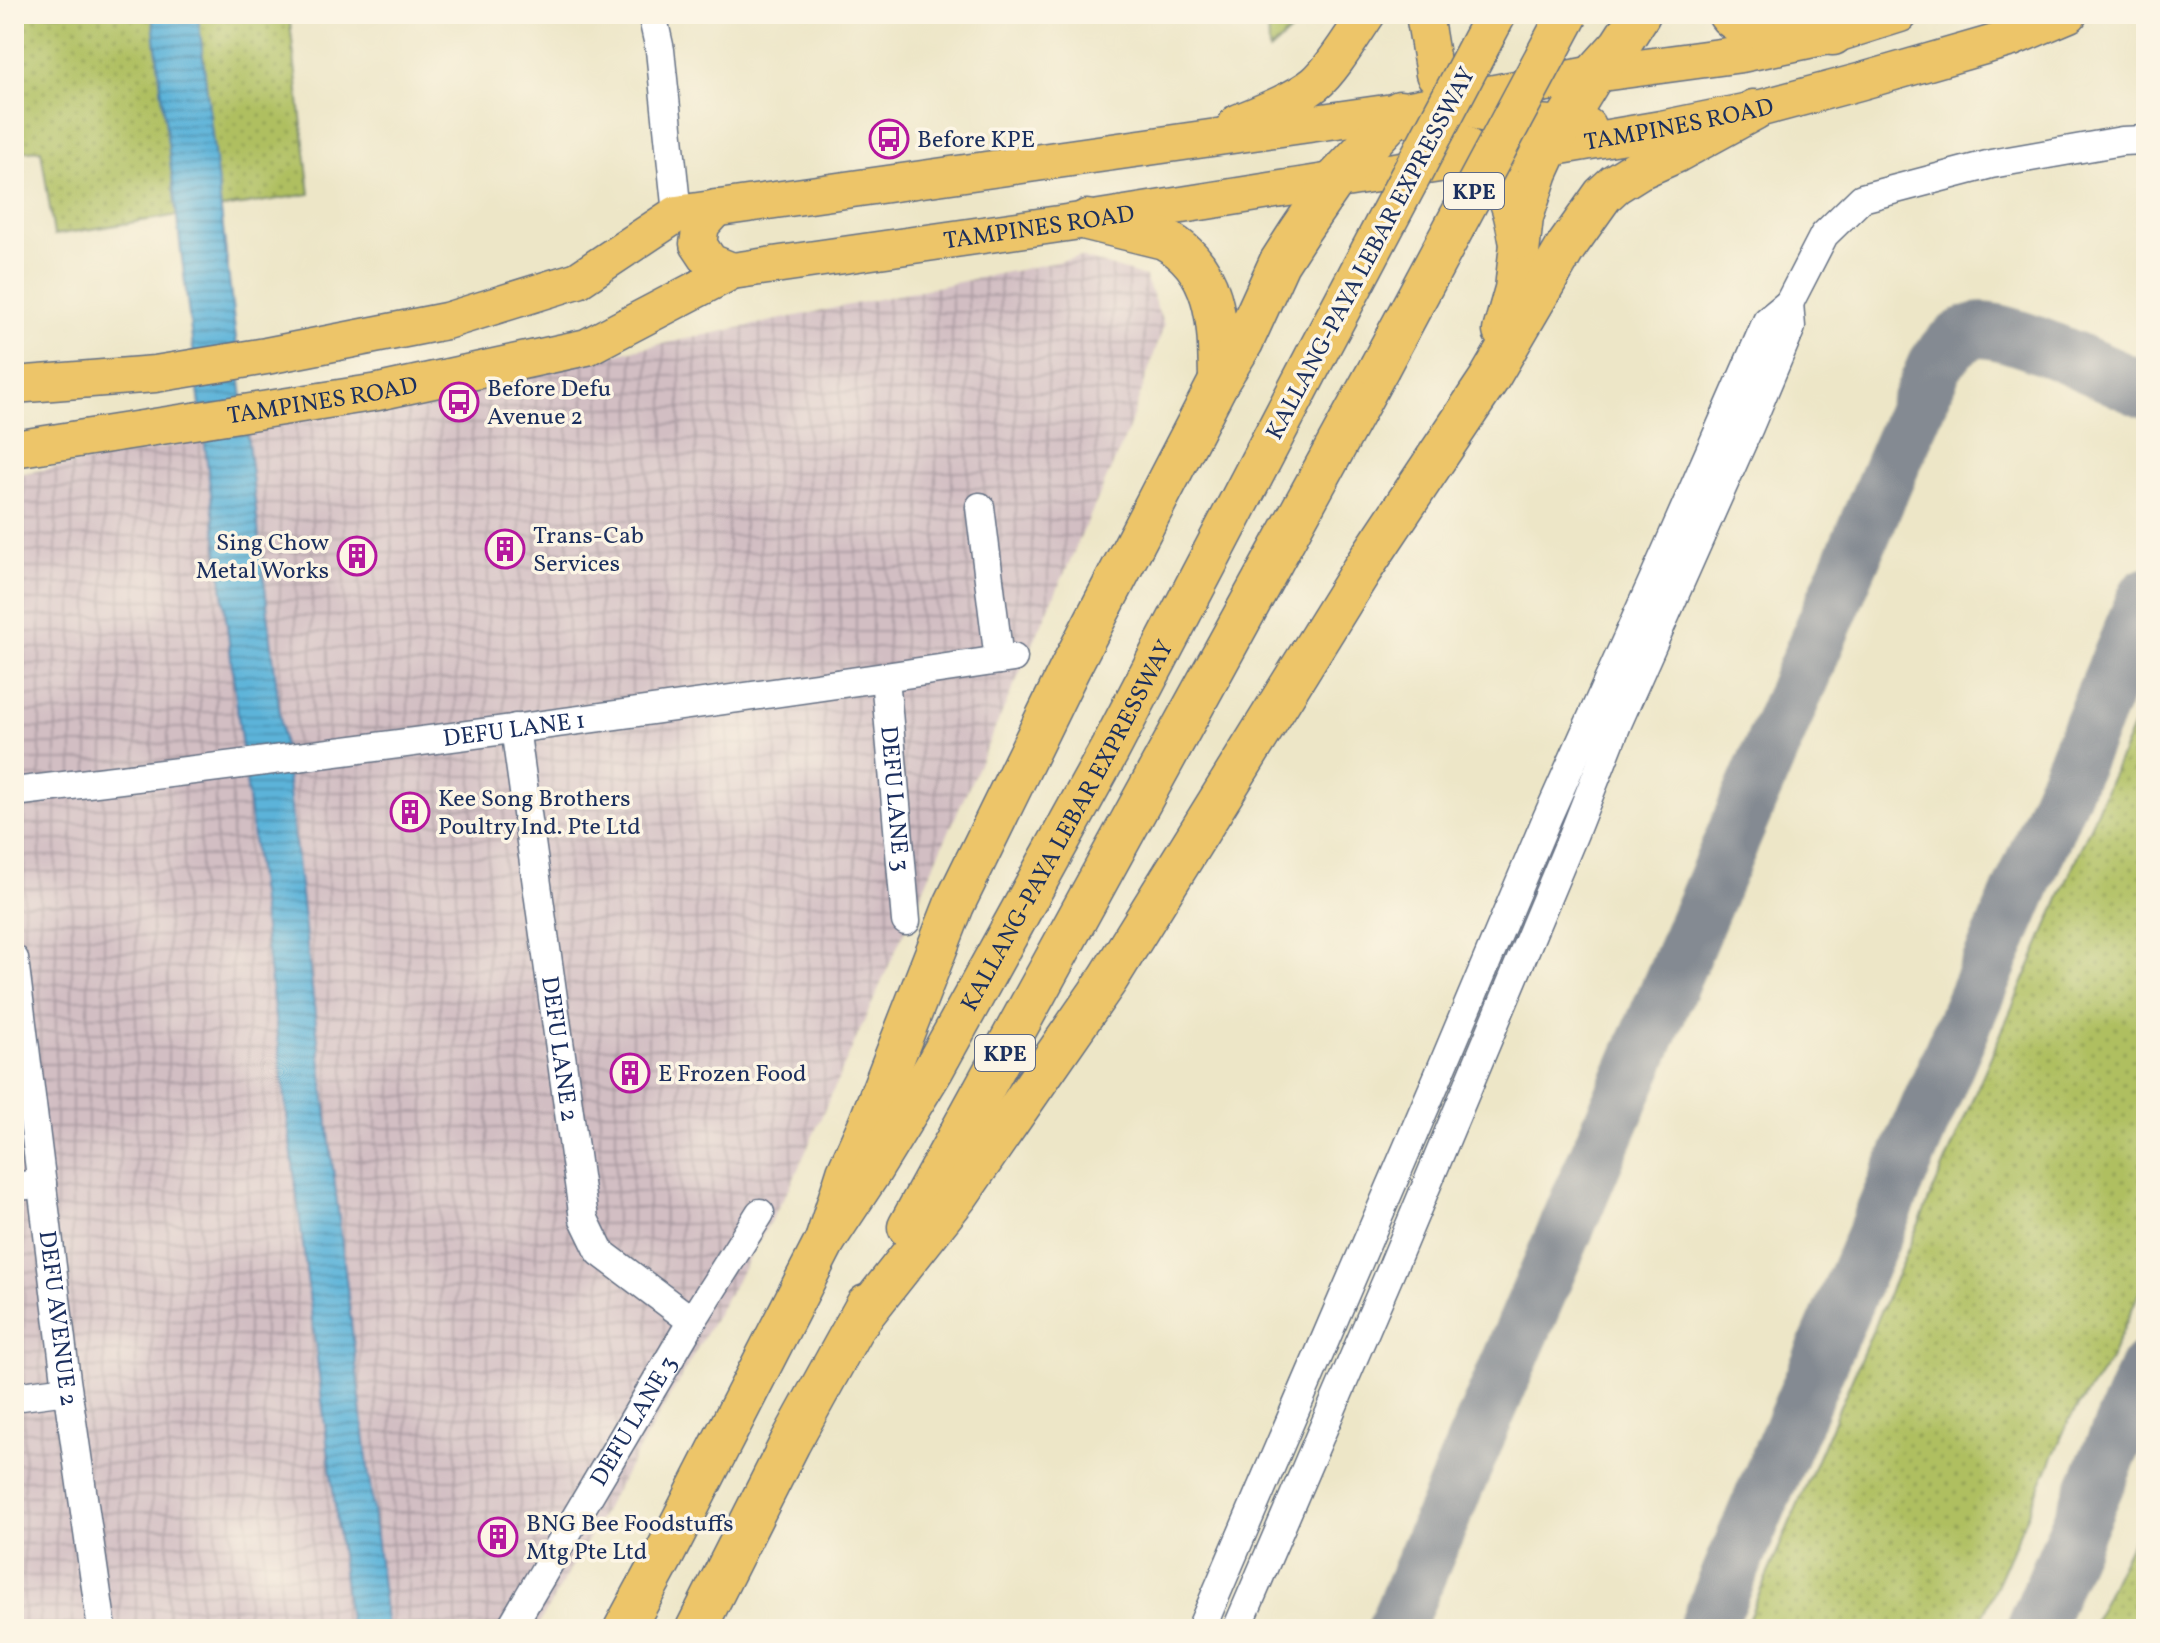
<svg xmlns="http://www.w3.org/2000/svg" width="2160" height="1643" viewBox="0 0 2160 1643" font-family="Vollkorn,serif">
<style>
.industrial{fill:url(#industrial-grid)}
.grass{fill:url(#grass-dots);stroke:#657760;stroke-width:2}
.water{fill:url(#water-rules);stroke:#3c719c;stroke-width:2}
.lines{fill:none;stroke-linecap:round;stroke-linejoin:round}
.taxiway{stroke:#848a92;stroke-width:56}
.minor-casing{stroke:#646f83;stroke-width:31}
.major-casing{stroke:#646f83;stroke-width:39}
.highway-casing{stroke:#646f83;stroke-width:43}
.minor{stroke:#fff;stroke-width:28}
.major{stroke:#edc569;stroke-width:36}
.highway{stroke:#edc569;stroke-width:40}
.highway-bridge-casing{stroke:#646f83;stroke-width:43;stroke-linecap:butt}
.highway-bridge{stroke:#edc569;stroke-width:40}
.labels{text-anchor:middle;stroke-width:7;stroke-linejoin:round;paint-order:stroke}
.shield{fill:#fcf5e5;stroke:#5e6a86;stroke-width:2}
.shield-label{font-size:22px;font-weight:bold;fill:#1b2f5e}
.street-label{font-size:24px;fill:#1b2f5e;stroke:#fcf5e5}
.poi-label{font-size:24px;fill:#1b2f5e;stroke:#fcf5e5;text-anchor:start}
</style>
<defs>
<pattern id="industrial-grid" width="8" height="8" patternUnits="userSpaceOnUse" patternTransform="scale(2)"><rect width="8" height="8" fill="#d2bec3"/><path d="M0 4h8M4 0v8" fill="none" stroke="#aa9ba2"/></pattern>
<pattern id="grass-dots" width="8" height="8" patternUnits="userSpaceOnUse" patternTransform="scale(2)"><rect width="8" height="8" fill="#afbf61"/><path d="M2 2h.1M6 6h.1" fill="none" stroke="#8e9c53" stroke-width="1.8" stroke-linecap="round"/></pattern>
<pattern id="water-rules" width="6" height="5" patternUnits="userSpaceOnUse" patternTransform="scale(2)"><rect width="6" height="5" fill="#5cb3d9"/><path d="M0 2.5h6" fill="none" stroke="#4b92b3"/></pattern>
</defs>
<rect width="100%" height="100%" fill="#fcf5e5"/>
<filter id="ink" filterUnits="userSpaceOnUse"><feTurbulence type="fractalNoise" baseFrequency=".0125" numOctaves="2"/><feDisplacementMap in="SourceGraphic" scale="16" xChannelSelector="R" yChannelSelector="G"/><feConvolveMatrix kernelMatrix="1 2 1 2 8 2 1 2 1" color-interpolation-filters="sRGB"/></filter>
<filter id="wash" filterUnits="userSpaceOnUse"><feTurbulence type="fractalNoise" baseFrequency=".006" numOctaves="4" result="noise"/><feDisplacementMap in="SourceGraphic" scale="32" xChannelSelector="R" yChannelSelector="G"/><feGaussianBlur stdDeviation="1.8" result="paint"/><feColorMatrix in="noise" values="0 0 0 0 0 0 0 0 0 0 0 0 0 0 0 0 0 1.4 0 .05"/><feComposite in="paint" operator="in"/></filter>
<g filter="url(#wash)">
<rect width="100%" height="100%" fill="#ede6c7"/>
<path class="industrial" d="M1080 257 1145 277 1164 325 1128 431 790 1187 536 1629H14V475L176 445Z"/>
<g class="grass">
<path d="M14 14H289L310 194 54 235 41 150 14 152Z"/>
<path d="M1268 14H1310L1269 51Z"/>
<path d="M2146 697V1277L2110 1360 2069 1420 1977 1629H1744Z"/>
<path d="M2146 1512V1629H2090Z"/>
</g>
<path class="water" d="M152 14H198L387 1629H350Z"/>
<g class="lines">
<g class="taxiway">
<path d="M1395 1629 1934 367C1945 350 1955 337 1975 331 2002 323 2115 378 2146 391"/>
<path d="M1706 1629 2146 596"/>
<path d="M2034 1629 2146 1369"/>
</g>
</g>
</g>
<g filter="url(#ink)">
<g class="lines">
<defs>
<g id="minor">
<path d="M652 14 660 50 677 214"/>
<path d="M980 507 999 660"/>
<path id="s1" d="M885 677 906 921"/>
<path id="s2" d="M515 728 584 1219 600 1252 692 1321"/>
<path id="s3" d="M14 792C348 752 681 708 1013 658"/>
<path id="s4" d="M14 959 66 1380 102 1629"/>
<path d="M14 1187 42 1183"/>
<path d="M14 1397 67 1390"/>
<path id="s5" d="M510 1629 692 1321 760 1213"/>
<path d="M1201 1629 1446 1058 1547 818 1672 538 1767 321 1789 303 1824 235 1862 198 1991 164 2122 141 2146 140"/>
<path d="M1237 1629 1390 1273 1574 833 1617 724 1749 427 1791 327 1789 303"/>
</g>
<g id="major">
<path d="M1424 14 1434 74 1457 100 1482 113 1520 122 1587 126"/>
<path d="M1237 123C1261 113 1295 100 1315 84 1332 70 1354 33 1367 14"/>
<path d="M716 208 701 225 698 244 710 262 732 271"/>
<path d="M14 385 155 374 266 356 446 321 578 280 677 214 1400 111 1594 74 1742 54 1833 35 1900 14"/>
<path id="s6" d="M14 449 378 392 587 347 732 271 1087 220 1477 158 1549 148 1661 129 1754 110 1859 82 2012 38 2069 14"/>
</g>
<g id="highway">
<path d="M1728 14C1742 35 1809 33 1833 35"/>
<path d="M1087 220 1164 239C1219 268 1218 327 1219 381"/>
<path d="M1503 331 1515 289 1523 217 1538 172 1549 148 1594 74 1620 45 1640 14"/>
<path d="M908 1227 1379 368"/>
<path d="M825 1241 847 1172 868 1125 954 905 1070 668 1219 381 1243 342 1279 263 1299 232 1334 181 1400 111C1431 126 1480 151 1499 179 1511 198 1515 217 1519 239"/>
<path d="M854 1327 959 1194 1108 979 1361 571 1489 379 1566 247 1603 195 1615 184 1639 169 1677 152 1754 110"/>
<path id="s7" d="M624 1629 663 1557 825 1241 870 1173 933 1070 1109 751 1316 355"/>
<path d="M696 1629 790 1443 866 1305"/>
</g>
</defs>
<use href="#minor" class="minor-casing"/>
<use href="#major" class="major-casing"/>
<use href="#highway" class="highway-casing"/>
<use href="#minor" class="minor"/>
<use href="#major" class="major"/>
<use href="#highway" class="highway"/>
<defs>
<g id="highway-bridge">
<path d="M1316 355 1496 14"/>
<path d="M1379 368 1568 14"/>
</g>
</defs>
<use href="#highway-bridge" class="highway-bridge-casing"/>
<use href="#highway-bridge" class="highway-bridge"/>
</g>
</g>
<defs>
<symbol id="bus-ring" viewBox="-11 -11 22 22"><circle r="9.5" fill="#fcf5e5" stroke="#b5179e" stroke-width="1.5"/><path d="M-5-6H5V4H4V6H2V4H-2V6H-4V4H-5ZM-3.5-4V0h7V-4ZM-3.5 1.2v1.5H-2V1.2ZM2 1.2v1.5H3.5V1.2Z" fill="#b5179e"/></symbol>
<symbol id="building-ring" viewBox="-11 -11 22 22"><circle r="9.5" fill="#fcf5e5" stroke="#b5179e" stroke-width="1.5"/><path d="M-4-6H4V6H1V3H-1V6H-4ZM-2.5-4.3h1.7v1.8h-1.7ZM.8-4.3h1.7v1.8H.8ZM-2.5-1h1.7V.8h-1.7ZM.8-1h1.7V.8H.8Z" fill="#b5179e"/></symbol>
</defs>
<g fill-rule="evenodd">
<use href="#bus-ring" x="867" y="117" width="44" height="44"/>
<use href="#bus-ring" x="437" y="380" width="44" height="44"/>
<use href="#building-ring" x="483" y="527" width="44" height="44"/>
<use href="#building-ring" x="335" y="534" width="44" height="44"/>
<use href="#building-ring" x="388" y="790" width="44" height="44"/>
<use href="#building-ring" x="608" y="1051" width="44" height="44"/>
<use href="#building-ring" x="476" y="1515" width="44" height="44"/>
</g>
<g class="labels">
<g class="shield">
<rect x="1444" y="173" width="60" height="36" rx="6"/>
<rect x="975" y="1035" width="60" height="36" rx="6"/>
</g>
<g class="shield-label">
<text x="1474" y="199">KPE</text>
<text x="1005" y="1061">KPE</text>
</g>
<g class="street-label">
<text dy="8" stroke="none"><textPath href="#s6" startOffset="1704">TAMPINES ROAD</textPath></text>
<text dy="8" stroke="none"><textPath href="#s6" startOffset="1056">TAMPINES ROAD</textPath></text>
<text transform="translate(1370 253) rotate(-62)" y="8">KALLANG-PAYA LEBAR EXPRESSWAY</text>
<text dy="8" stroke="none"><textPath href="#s6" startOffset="312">TAMPINES ROAD</textPath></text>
<text dy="8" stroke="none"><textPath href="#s3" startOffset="504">DEFU LANE 1</textPath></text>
<text dy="8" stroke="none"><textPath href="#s1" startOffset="122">DEFU LANE 3</textPath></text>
<text dy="8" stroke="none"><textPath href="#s7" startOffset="918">KALLANG-PAYA LEBAR EXPRESSWAY</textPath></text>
<text dy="8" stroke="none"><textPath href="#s2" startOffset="324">DEFU LANE 2</textPath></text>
<text dy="8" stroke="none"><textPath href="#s4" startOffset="362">DEFU AVENUE 2</textPath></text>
<text dy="8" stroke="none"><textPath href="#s5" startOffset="242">DEFU LANE 3</textPath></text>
</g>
<g class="poi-label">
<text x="917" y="147">Before KPE</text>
<text x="487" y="396">Before Defu<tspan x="487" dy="28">Avenue 2</tspan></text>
<text x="533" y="543">Trans-Cab<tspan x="533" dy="28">Services</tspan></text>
<text x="329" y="550" text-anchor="end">Sing Chow<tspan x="329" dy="28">Metal Works</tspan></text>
<text x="438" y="806">Kee Song Brothers<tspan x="438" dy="28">Poultry Ind. Pte Ltd</tspan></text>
<text x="658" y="1081">E Frozen Food</text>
<text x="526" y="1531">BNG Bee Foodstuffs<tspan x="526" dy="28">Mtg Pte Ltd</tspan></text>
</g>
</g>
<rect width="2160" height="1643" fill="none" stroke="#fcf5e5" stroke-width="48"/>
</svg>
